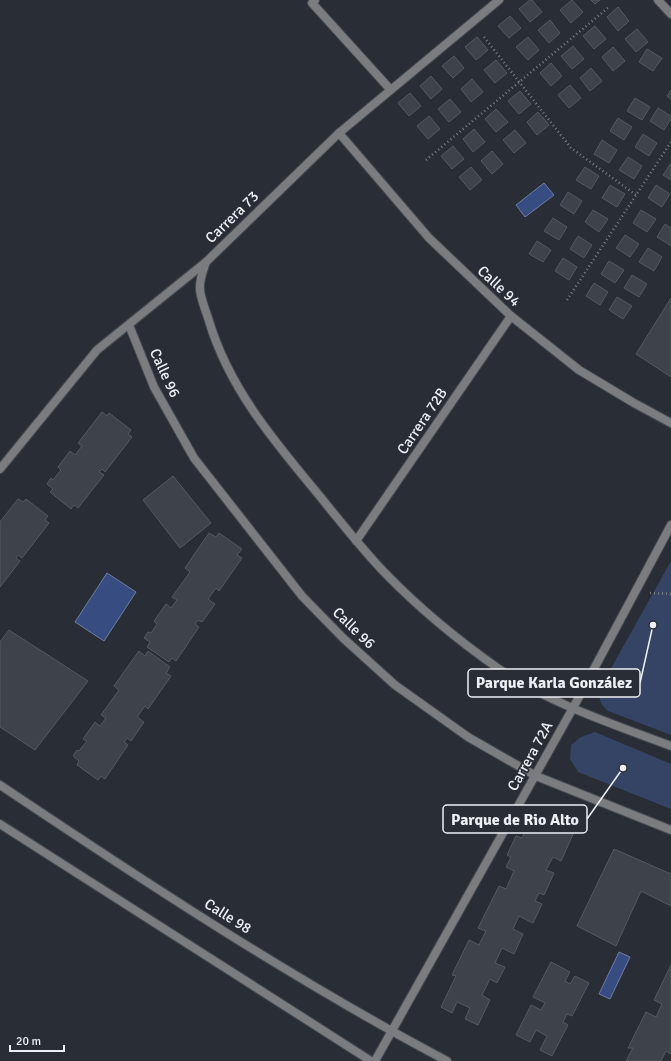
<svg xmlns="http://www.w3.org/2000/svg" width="671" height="1061" viewBox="0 0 671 1061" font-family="Signika,sans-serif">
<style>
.green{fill:#354465}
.water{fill:#374d82;stroke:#6e7ea4}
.building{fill:#3d424b;stroke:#545963}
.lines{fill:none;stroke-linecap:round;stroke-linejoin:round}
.service-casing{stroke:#444850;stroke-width:10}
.minor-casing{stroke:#444850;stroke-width:10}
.tertiary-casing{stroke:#444850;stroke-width:10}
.path{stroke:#7c8086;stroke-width:2.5;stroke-dasharray:1 3;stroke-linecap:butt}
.service{stroke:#7a7c80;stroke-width:8}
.minor{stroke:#7a7c80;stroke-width:8}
.tertiary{stroke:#7a7c80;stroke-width:8}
.labels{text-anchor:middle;stroke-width:3.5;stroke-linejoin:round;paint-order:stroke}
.street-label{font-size:15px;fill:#edf0f5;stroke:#292d35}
.leader{fill:none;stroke:#edf0f5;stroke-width:1.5}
.callout-dot{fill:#edf0f5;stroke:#292d35;stroke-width:1.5}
.callout{fill:#292d35;stroke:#edf0f5;stroke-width:1.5}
.callout-label{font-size:16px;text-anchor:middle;font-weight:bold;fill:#edf0f5}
</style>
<rect width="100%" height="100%" fill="#292d35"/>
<g class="green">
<path d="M671 561V735L608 711C600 704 598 699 600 688Z"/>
<path d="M595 732 671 764V809L578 772 570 759 571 745 581 737Z"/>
</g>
<g class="water">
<path d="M544 183 554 195 525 217 516 205Z"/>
<path d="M107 573 136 592 104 641 75 622Z"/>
<path d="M619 952 630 957 610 999 599 994Z"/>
</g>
<g class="building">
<path d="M530 0H532L542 12 530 22 519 9Z"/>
<path d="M572 0 583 12 571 23 560 10Z"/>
<path d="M591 0H600L595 4Z"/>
<path d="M618 7 629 21 618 31 607 17Z"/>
<path d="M510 16 521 28 509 38 498 26Z"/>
<path d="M550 20 560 33 549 43 538 30Z"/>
<path d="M595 26 606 39 594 49 583 36Z"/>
<path d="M637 29 648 42 636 52 625 39Z"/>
<path d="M477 37 488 50 476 60 465 47Z"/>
<path d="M528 37 539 50 528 60 516 47Z"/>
<path d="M573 46 584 59 572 69 561 56Z"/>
<path d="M613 47 625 61 613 71 602 57Z"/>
<path d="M647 49 662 58 653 71 639 62Z"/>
<path d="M454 56 464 68 453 78 442 66Z"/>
<path d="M496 60 507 73 495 83 484 70Z"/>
<path d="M551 63 562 76 551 86 540 73Z"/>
<path d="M591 68 602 81 590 91 580 78Z"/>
<path d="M431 76 442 89 431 99 420 86Z"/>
<path d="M472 79 483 92 471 102 461 89Z"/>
<path d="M570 85 581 98 569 108 558 95Z"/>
<path d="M671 90V99L667 96Z"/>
<path d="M520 91 531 104 519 114 508 101Z"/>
<path d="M410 93 421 106 409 116 398 103Z"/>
<path d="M635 98 650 107 642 120 627 111Z"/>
<path d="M450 99 461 112 449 122 438 109Z"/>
<path d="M658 108 671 116V119L664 130 650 121Z"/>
<path d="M496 109 508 122 496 132 485 119Z"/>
<path d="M538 112 549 125 537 135 527 122Z"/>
<path d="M429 116 440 129 428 139 417 126Z"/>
<path d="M618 118 632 127 624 140 610 131Z"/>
<path d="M474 129 485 142 473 152 463 139Z"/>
<path d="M515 130 526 143 514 153 503 140Z"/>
<path d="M643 134 657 143 649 156 635 147Z"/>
<path d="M602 140 617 150 609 163 594 154Z"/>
<path d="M453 146 464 159 452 169 441 156Z"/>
<path d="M492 151 503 164 492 174 481 161Z"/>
<path d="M628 157 642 166 634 179 619 170Z"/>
<path d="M671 163V180L663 175Z"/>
<path d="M471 167 482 180 470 190 459 177Z"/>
<path d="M585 167 599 176 591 189 576 180Z"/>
<path d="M610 185 625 194 617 207 602 198Z"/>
<path d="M656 185 670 194 662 207 648 198Z"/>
<path d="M568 192 582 201 574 214 560 205Z"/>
<path d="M593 210 608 219 599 232 585 222Z"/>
<path d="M641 210 656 219 647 232 633 223Z"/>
<path d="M553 218 567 227 559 240 544 231Z"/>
<path d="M665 224 671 228V246L657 237Z"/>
<path d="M625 235 639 244 630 257 616 248Z"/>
<path d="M578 236 592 245 584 258 570 249Z"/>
<path d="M537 241 551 250 543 262 529 254Z"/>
<path d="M648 248 662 257 654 271 639 262Z"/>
<path d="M563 258 577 267 569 280 555 271Z"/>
<path d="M609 261 624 270 615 283 601 274Z"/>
<path d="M632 275 647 284 639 297 624 288Z"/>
<path d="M594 283 608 292 600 305 586 296Z"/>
<path d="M617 297 632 306 623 319 609 310Z"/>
<path d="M671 298V377L636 354Z"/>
<path d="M102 412 107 416 109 413 131 430 128 434 132 437 105 472 102 469 99 472 104 475 78 508 74 505 71 509 50 492 53 489 47 484 51 478 53 480 61 470 58 467 70 451 75 455 82 446 78 443Z"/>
<path d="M173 476 211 523 180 548 143 500Z"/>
<path d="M18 499 23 502 26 499 48 516 45 520 49 523 22 558 18 555 16 558 20 561 0 587V522Z"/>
<path d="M209 533 216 537 219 533 242 549 237 555 242 558 219 591 216 588 208 599 215 604 202 622 198 620 195 624 199 627 176 661 172 658 169 662 147 647 150 642 144 638 148 632 151 633 157 624 154 621 166 604 171 608 177 600 172 597 190 572 185 568Z"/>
<path d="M9 630 88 681 35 750 0 727V642Z"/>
<path d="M139 651 145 656 148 651 170 667 166 673 171 676 148 709 145 706 137 717 144 722 131 741 127 738 124 742 128 745 105 779 101 776 98 780 77 765 79 761 73 756 77 750 79 751 87 741 83 739 95 722 100 726 106 718 101 715 119 690 114 686Z"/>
<path d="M535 811 550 818 546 828 553 831 557 824 574 832 561 861 553 857 546 870 554 873 544 895 539 893 535 901 542 904 533 923 519 916 513 929 523 934 514 954 502 948 495 963 505 967 497 983 490 979 482 995 490 1000 478 1025 465 1019 470 1008 457 1002 452 1013 441 1007 456 976 452 975 469 940 479 945 486 931 478 928 499 886 506 889 514 871 506 867 511 857 507 855 516 836 522 838Z"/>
<path d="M614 849 671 874V906L641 891 616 946 577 926Z"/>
<path d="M551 962 570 972 565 981 570 984 575 976 589 983 572 1016 567 1014 563 1022 568 1025 552 1056 540 1050 547 1036 536 1030 530 1042 516 1035 531 1005 541 1010 545 1003 533 997Z"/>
<path d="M671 965V1054L666 1051 661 1061H626L633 1048H628L646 1012 656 1017 662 1004 654 1000Z"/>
</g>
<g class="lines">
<defs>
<path id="service" d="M315 0 312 3 390 89"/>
<g id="minor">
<path d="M658 0 671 14"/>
<path d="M339 133 429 238 511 316 579 370 634 403 671 423"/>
<path d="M206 262C203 271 199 280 200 290 201 300 206 311 209 321 229 388 274 441 318 494 340 521 361 548 385 573 419 608 459 641 499 669 551 704 613 724 671 746"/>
<path d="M129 325 154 387 194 458 302 596 343 638 395 685 468 737 536 776 671 830"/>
<path d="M0 469 97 350 206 262 339 133 499 0"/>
<path d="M356 541 511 316"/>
<path d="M375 1061 573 708 671 525"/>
</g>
<g id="tertiary">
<path d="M0 785C145 882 292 979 447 1061"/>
<path d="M0 824 371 1061"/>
</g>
</defs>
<use href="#service" class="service-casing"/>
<use href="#minor" class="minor-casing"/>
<use href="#tertiary" class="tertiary-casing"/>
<g class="path">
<path d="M484 37 571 148 636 195"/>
<path d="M426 160 609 7"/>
<path d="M567 300 671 142"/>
<path d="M650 593 671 594"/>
</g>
<use href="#service" class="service"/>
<use href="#minor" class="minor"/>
<use href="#tertiary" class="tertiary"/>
</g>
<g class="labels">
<g class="street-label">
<text transform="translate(232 217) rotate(-44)" y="5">Carrera 73</text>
<text transform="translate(499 286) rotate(43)" y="5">Calle 94</text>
<text transform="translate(165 373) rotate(65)" y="5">Calle 96</text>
<text transform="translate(422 421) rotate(-56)" y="5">Carrera 72B</text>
<text transform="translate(354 628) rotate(44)" y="5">Calle 96</text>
<text transform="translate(530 756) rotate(-61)" y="5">Carrera 72A</text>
<text transform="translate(228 916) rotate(32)" y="5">Calle 98</text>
</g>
</g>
<path class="leader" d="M653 625L640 683M623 768L587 819"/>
<g class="callout-dot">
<circle cx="653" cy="625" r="4"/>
<circle cx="623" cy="768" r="4"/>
</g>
<g class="callout">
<rect x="468" y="669" width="172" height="28" rx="4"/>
<rect x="443" y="805" width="144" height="28" rx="4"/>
</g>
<g class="callout-label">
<text x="554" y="688">Parque Karla González</text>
<text x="515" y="825">Parque de Rio Alto</text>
</g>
<path d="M10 1045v6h54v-6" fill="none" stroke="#edf0f5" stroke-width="2"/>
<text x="16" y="1045" font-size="12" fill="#edf0f5" stroke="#292d35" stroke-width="3" paint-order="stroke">20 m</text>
</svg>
